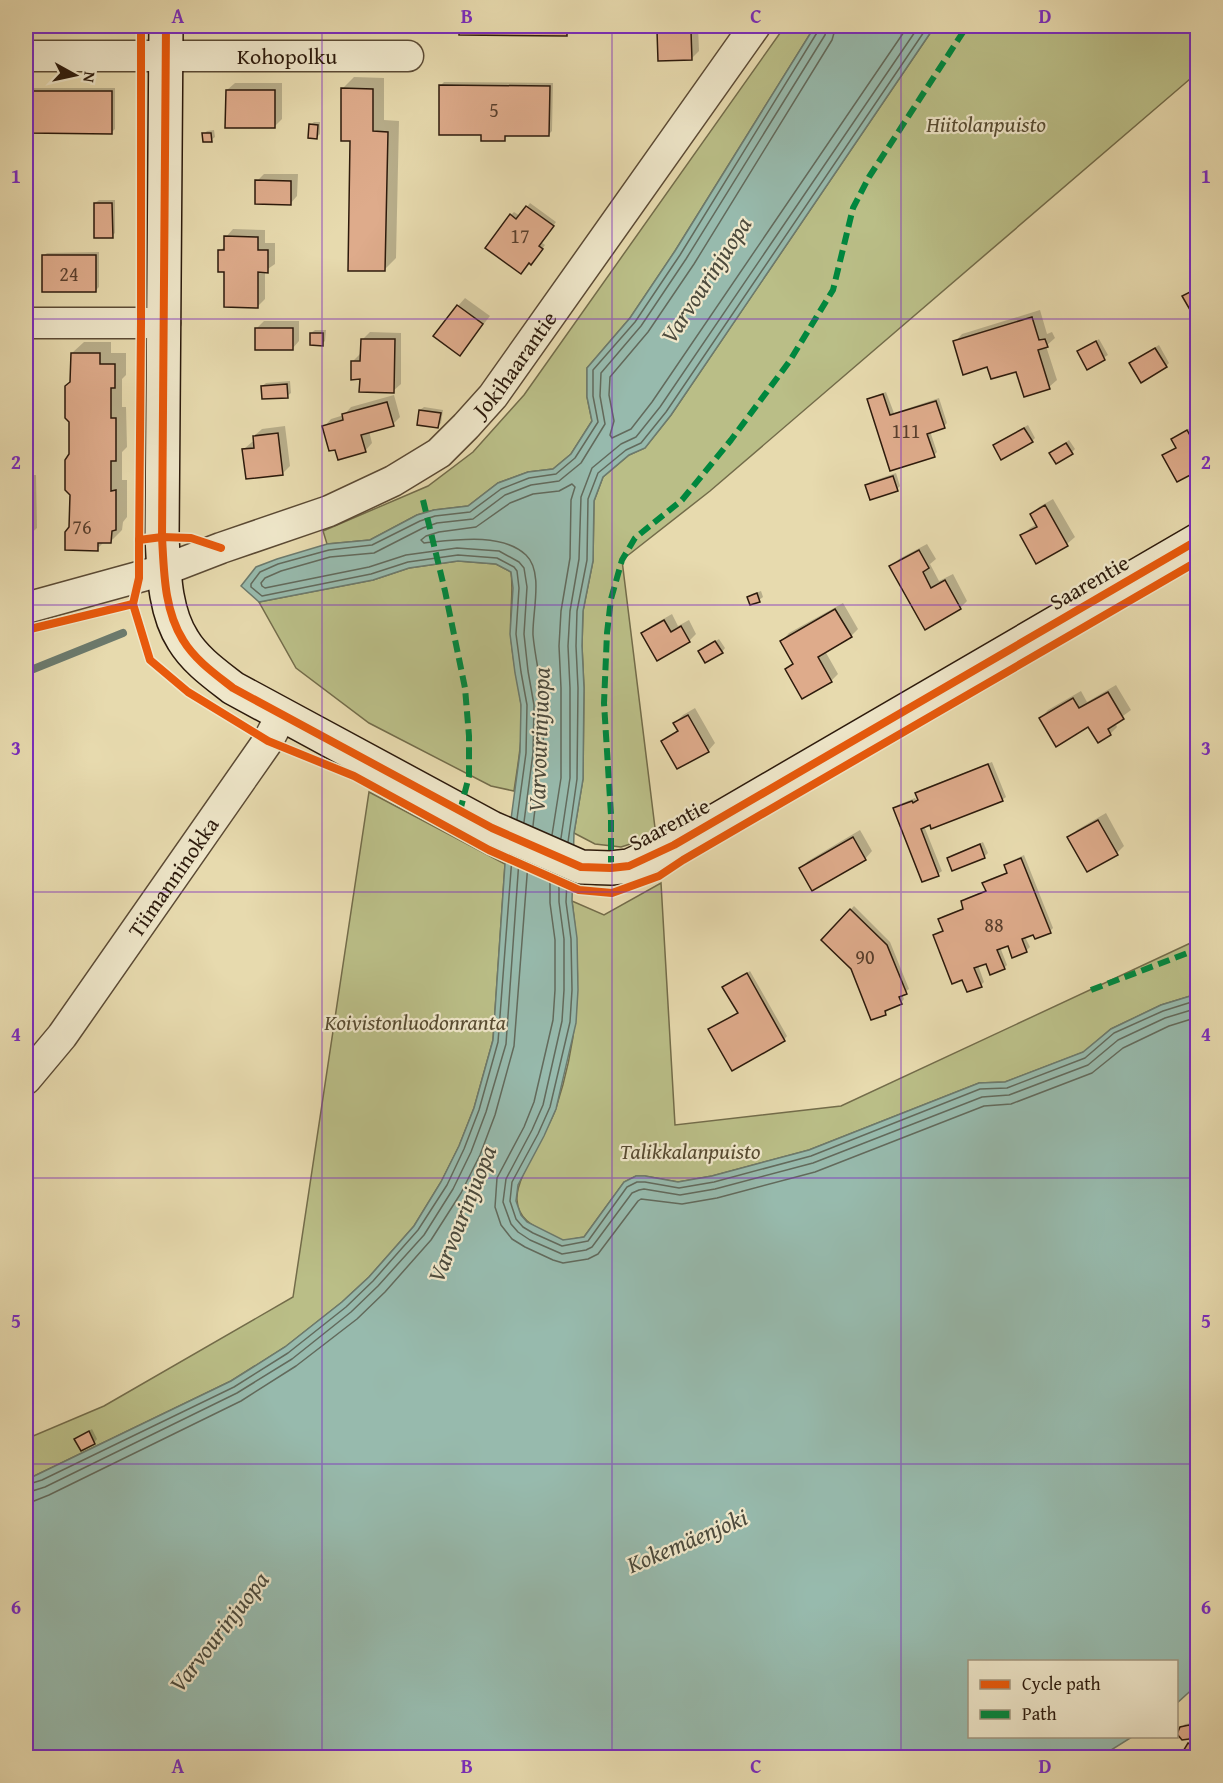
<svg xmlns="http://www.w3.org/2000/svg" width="1223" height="1783" viewBox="0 0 1223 1783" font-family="'Gentium Book Plus',serif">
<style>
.green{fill:#babe87;stroke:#736c4a;stroke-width:1.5}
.water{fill:#97baad;stroke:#6c7a6d;stroke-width:1.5}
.shadow{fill:#0003}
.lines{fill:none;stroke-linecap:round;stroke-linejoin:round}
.shore{stroke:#626a5c;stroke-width:1.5}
.stream{stroke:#6c7a6d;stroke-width:8}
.building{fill:#deab8b;stroke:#2c1a0c;stroke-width:1.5}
.street-casing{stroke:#5b4a34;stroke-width:33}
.secondary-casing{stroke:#2c1a0c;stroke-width:36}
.street{stroke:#efe7ca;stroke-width:30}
.secondary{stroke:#efe7ca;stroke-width:33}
.quiet{stroke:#00873e;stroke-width:6;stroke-dasharray:12 6;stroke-linecap:butt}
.cycleway-casing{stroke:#efe7ca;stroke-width:11}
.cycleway{stroke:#e8590c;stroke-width:8}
.grid{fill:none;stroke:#7b2cbf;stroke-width:1.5;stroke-opacity:0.55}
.labels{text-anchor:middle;stroke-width:4.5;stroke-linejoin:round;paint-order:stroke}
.number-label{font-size:20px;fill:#583e2c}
.street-label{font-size:22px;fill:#2c1a0c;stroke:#efe7ca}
.park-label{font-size:22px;font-style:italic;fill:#574b31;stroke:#efe7ca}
.water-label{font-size:24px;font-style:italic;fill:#4c4a3c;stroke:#efe7ca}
.neatline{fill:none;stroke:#7b2cbf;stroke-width:2}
.grid-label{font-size:20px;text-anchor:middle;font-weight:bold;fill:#7b2cbf}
</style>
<rect width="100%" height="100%" fill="#e7daae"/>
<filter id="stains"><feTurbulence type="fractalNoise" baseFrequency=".00333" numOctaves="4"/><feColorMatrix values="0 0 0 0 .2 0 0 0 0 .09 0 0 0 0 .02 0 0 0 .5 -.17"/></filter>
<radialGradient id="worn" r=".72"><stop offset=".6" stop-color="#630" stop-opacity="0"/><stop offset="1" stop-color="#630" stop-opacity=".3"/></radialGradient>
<g class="green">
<path d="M785 26H815L675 251 630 318 587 368V397L592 421 571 454 553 469 528 472 498 483 468 506 434 510 417 515 370 540 327 544 323 531 428 486 473 452 524 395Z"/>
<path d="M935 26H1197V73L710 491 622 560 656 836 621 847 595 844 574 833 583 779 584 688 582 646 583 611 593 561 594 501 603 477 629 455 645 448 671 415Z"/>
<path d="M458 561 496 564 511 572C514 594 509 614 511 636 512 659 518 681 521 704 524 732 518 763 514 791L491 786 369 723 296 668 259 602 373 580 409 568Z"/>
<path d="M369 792 505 864 493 1040 474 1108 459 1146 441 1182 414 1226 369 1277 342 1302 285 1347 231 1381 26 1480V1439L104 1406 293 1297Z"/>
<path d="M661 883 675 1125 841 1106 1197 940V994L1161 1005 1111 1029 1084 1052 1005 1082 979 1083 809 1150 712 1176 678 1182 645 1176H636L624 1182 584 1237C577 1238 568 1241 561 1240 557 1238 553 1235 549 1234 533 1226 518 1219 517 1200 515 1177 548 1133 556 1108 579 1038 582 974 572 901L604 915Z"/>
</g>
<path class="water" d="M815 26H935L671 415 645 448 629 455 603 477 594 501 593 561 583 611 582 646 584 688 583 779 574 833 572 901 577 938 578 990 576 1023 556 1109 544 1136 518 1185 516 1201 521 1215 527 1222 563 1240 584 1237 624 1182 636 1176H645L678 1182 712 1176 809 1150 979 1083 1005 1082 1083 1052 1111 1029 1161 1005 1197 994V1685L1177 1703 1176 1662H970V1736L1132 1737 1100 1757 26 1758V1480L231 1381 285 1347 342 1302 369 1277 414 1226 441 1182 459 1146 474 1108 493 1040 505 864 520 752 521 705 515 673 510 634 513 588 511 572 496 564 458 561 409 568 373 580 259 602 241 586 256 567 277 559 327 544 370 540 417 515 434 510 468 506 498 483 528 472 553 469 571 454 592 421 587 397V368L630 318 675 251Z"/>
<g class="shadow">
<path d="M50 26H114L112 28H50Z"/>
<path d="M227 26H308L306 28 227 27Z"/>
<path d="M437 26H570V31L567 34 437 29Z"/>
<path d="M665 26H698L699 51 691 59 659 32Z"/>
<path d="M354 77 384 78V120L399 121 396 258 384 270 352 140 343 88Z"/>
<path d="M444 82 553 83 552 131 548 135 508 134 504 140 483 134 441 85Z"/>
<path d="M235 83H282V119L274 127 227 90Z"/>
<path d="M31 88H115V129L112 132 28 91Z"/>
<path d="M314 122H320V134L317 137 310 125Z"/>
<path d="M214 130 215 137 211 140 204 134 207 131Z"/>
<path d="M264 174H298L297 196 290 204 257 181Z"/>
<path d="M99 200H115V233L112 236 95 203Z"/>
<path d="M530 203 556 222 541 242 545 245 534 260 511 215 514 212 520 216Z"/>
<path d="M233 229 265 230V243H275V264L265 271V299L258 306 226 270 220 251 226 245V237Z"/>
<path d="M99 252V287L96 290 43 256 47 253Z"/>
<path d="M1198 286V311L1184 296Z"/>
<path d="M465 298 490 316 460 354 458 306Z"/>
<path d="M1040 310 1047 334 1052 332 1055 338 1046 346 1057 380 1049 387 1017 370 988 365 955 342 962 334Z"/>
<path d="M264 321H299V341L292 349 257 328Z"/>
<path d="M315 330H326L325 341 322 344 311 333Z"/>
<path d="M370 332 401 333V384L393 391 361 378 353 361 360 354 362 340Z"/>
<path d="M1099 339 1108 355 1087 368 1079 351Z"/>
<path d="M84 342H111V353H126V375L122 379V407H126L127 447 122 452V480H127V517L123 522 122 530 111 541H105L97 549 71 527 72 353Z"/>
<path d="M1159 345 1169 363 1166 366 1131 363Z"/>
<path d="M290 381 291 393 287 396 262 386 266 383Z"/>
<path d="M886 392 894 413 939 398 947 423 944 426 930 431 937 452 934 455 868 400 872 397Z"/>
<path d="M394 395 400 417 393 424 369 431 372 443 365 451 324 427 331 419 344 415 351 407Z"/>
<path d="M424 407 443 410 441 423 438 426 420 410Z"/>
<path d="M1028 425 1035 438 1032 441 998 442Z"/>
<path d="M285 426 290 466 283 473 244 449 252 442 255 441 254 436 262 429Z"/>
<path d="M1190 428 1198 441V469L1172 439Z"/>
<path d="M1069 440 1075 449 1072 452 1051 453Z"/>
<path d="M896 473 900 486 897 489 867 485 870 482Z"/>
<path d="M26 475H36L37 528 29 535H26Z"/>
<path d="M1053 499 1075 537 1067 544 1037 562 1022 536 1030 528 1037 524 1032 514 1039 507Z"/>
<path d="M927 544 936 559 930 564 939 581 953 574 967 601 960 608 891 567 899 559Z"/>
<path d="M761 591 763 597 759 600 749 597 752 594Z"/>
<path d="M843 603 858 629 851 636 825 651 838 674 831 681 786 670 794 662 782 641 789 633Z"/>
<path d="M672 614 678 626 689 620 696 634 689 641 643 633 651 626Z"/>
<path d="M719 639 725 648 722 652 703 648Z"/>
<path d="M1116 685 1131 710 1115 722 1117 727 1110 734 1089 725 1041 718 1048 710 1081 691 1087 702Z"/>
<path d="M695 708 715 743 708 751 663 741 679 729 675 723 683 715Z"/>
<path d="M992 762 1006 797 1002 800 924 826 942 871 938 874 894 809 898 805 915 798 916 800 919 799 917 793 920 790Z"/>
<path d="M1106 813 1124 846 1117 853 1069 837 1077 830Z"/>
<path d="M860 830 872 851 865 859 801 868 808 861Z"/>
<path d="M983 842 988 853 984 857 949 858 952 855Z"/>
<path d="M1024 855 1053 928 1050 931 1034 933 1025 937 1030 947 1026 951 1009 944 1000 947 1007 965 1004 968 987 962 978 965 984 982 981 985 963 978 935 935 944 930 940 919 943 916 964 908 962 902 966 898 987 890 984 883 987 880 1008 872 1005 865 1009 862Z"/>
<path d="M854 906 890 942 909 989 902 994 904 999 901 1003 888 1008 889 1010 885 1013 852 968 823 940Z"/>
<path d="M750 971 787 1036 784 1040 714 1026 739 1012 724 987Z"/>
<path d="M92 1429 97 1439 94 1443 76 1439Z"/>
<path d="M1192 1723 1196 1728 1189 1738 1182 1727 1185 1724Z"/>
<path d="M1193 1740 1198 1744V1750L1181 1758Z"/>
</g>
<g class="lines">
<g class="shore">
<path d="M836 26 832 40 694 264 648 332 610 377 609 395 614 421 610 435 612 438 631 429 652 402 908 26"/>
<path d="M517 819 526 753 527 705 521 672 516 634 519 588 517 571 514 567 497 558 458 555 408 562 371 574 262 596 251 587V584L260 572 278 564 329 550 372 545 420 521 435 516 470 512 501 489 529 478 556 474 575 458 598 422 593 396V370L635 322 680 255 818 31 819 26"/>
<path d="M524 822 533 753 534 705 528 671 524 634 527 587 524 568 519 562 499 551 457 548 406 555 369 567 265 588 262 586 261 583 265 578 281 571 330 557 374 553 423 528 437 523 473 519 505 495 531 485 559 481 581 463 605 424 600 396 601 373 641 326 686 259 825 35 827 26"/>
<path d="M533 826C537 787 547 743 543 703 541 680 535 658 533 635 532 613 544 572 526 555 501 532 454 540 424 543L421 540 426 536 439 532 476 527 510 503 533 494 559 491 572 484 575 487 571 500 570 558 561 611 559 646 561 688V778L552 835"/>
<path d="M561 838 570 778V688L568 646 570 611 579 559 581 497 592 468 621 444 636 437 660 407 919 26"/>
<path d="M568 842 577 779 578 688 576 646 577 611 587 560 588 499 598 473 626 450 641 443 666 412 928 26"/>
<path d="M550 873V903L555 940V990L553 1020 534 1102 524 1127 497 1178 495 1207 501 1225 512 1239 525 1247 553 1260 563 1263 588 1259 598 1254 638 1201 641 1199 682 1204 717 1198 815 1172 984 1106 1011 1104 1092 1073 1123 1048 1169 1026 1198 1017"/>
<path d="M559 877V902L564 939V990L562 1021 543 1105 532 1130 506 1179 503 1202 511 1224 518 1232 530 1240 562 1254 586 1250 592 1247 632 1193 639 1190 644 1189 680 1195 715 1189 813 1163 982 1097 1009 1095 1088 1065 1118 1040 1165 1018 1198 1008"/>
<path d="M567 880 566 902 571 939 572 990 570 1022 550 1107 538 1134 512 1182 510 1201 516 1219 523 1227 533 1233 562 1246 588 1241 627 1187 637 1182H645L679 1188 714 1182 811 1156 980 1089 1007 1088 1085 1058 1114 1033 1163 1011 1198 1000"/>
<path d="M26 1485 42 1480 234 1387 288 1353 346 1307 373 1281 418 1230 447 1185 464 1149 479 1110 498 1042 512 857"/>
<path d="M26 1493 45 1487 237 1393 292 1359 351 1312 378 1286 424 1235 453 1189 471 1152 486 1112 506 1044 519 860"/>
<path d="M26 1502 34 1501 49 1495 241 1401 296 1366 357 1319 385 1292 431 1240 461 1193 480 1155 495 1115 514 1046 528 863"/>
</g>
<path class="stream" d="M26 672 123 633"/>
</g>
<g class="building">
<path d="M48 26H113V29L48 30Z"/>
<path d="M225 26H307V29L225 28Z"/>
<rect x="333" y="26" width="66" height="2"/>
<path d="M436 26H567V36L459 35V31H436Z"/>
<path d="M668 26H686L687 31H691L692 60 658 61 657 31H668Z"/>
<path d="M439 85 550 86 549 136H505V141H481V135H439Z"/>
<path d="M341 88 373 89V131L388 132 385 271H348L350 141H341Z"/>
<path d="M226 90H275V128H225Z"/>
<path d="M26 91H112V134L26 133Z"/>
<path d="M309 124 318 125 317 139 308 138Z"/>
<path d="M202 133H211L212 142H203Z"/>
<path d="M255 180 291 181V205L255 204Z"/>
<path d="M94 203H112L113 238H94Z"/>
<path d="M526 206 554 226 539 246 543 249 531 265 529 263 521 274 485 248 510 214 516 219Z"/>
<path d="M224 236 258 237V250H268V273L258 272V308L224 307V272H218V250H224Z"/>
<rect x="42" y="255" width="54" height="37"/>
<path d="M1198 288V313L1193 315 1182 296Z"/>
<path d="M457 305 483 324 460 356 433 336Z"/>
<path d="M1032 317 1039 340 1045 339 1048 347 1038 350 1050 389 1024 397 1016 372 991 379 987 367 963 375 953 341Z"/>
<rect x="255" y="328" width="38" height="22"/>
<path d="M310 333H323V346L310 345Z"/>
<path d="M361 339H395L394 393 359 392 360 379 351 380V361H360Z"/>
<path d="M1096 341 1105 360 1087 370 1077 351Z"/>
<path d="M1155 348 1167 367 1141 383 1129 363Z"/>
<path d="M71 353H100V364H115V388H111V418H116V461H111V491L116 490V530L112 531 111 543H98V551L65 550V532L69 527 70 495 65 490V460L69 454V422L65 418V386L70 382Z"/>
<path d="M287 384 288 398 262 399 261 386Z"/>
<path d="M883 394 890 415 936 401 945 428 927 434 935 457 890 471 867 399Z"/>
<path d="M387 402 394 426 361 435 366 452 338 460 335 450 329 451 322 426 343 420 342 414Z"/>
<path d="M419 410 441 413 438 428 417 425Z"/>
<path d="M1024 428 1033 442 1001 460 993 445Z"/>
<path d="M1187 430 1198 450V471L1177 482 1162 455 1176 448 1171 439Z"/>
<path d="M278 433 283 475 246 479 242 449 254 448 253 436Z"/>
<path d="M1066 443 1073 454 1056 464 1049 453Z"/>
<path d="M893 476 898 491 870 500 865 485Z"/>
<path d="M26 482H29L30 537H26Z"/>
<path d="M1045 505 1068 546 1036 564 1020 535 1037 527 1030 514Z"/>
<path d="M919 550 929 568 923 572 931 588 945 580 961 609 925 630 889 566Z"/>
<path d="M757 593 760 602 750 605 747 597Z"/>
<path d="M835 609 852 637 818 657 832 682 802 699 785 669 793 664 780 641Z"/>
<path d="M664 620 671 632 681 626 690 642 657 661 641 633Z"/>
<path d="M715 641 723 653 705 663 698 651Z"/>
<path d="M1108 692 1124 719 1108 729 1111 735 1098 743 1088 727 1056 747 1039 718 1073 698 1079 708Z"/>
<path d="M688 715 709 752 677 769 661 741 678 731 673 723Z"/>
<path d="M988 764 1003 801 931 829 930 825 921 829 939 876 922 882 893 808 912 801 913 803 918 800 915 793Z"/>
<path d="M1098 820 1118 855 1087 872 1067 837Z"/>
<path d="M853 837 866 860 812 891 799 868Z"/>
<path d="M980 844 985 858 952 871 947 858Z"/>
<path d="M1021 858 1051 933 1035 939 1033 935 1022 939 1027 952 1012 958 1008 946 997 950 1005 969 990 975 986 964 974 968 982 987 967 992 962 980 952 984 933 935 943 931 938 919 963 909 961 901 986 891 982 883 1007 873 1004 865Z"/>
<path d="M850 909 887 945 907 994 899 997 902 1004 885 1011 886 1015 871 1020 851 969 821 940Z"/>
<path d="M747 973 785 1041 732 1071 708 1029 738 1013 722 987Z"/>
<path d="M89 1431 95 1444 81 1451 74 1439Z"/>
<path d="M1189 1725 1193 1732 1189 1739 1182 1740 1177 1734 1180 1727Z"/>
<path d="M1188 1743 1198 1749 1193 1758H1179Z"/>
</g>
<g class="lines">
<defs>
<g id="street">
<path id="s1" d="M26 56H408"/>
<path d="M26 323H165"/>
<path id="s2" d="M26 608 164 570 221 548 329 511 393 481 439 453 466 426 493 396 755 26"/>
<path id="s3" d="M26 1079 62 1036 268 741 282 714"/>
</g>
<path id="secondary" d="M166 26 162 537C164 571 164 610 183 640 195 660 215 674 233 688L492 828 581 867 611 868 629 866 674 845 1198 540"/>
</defs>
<use href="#street" class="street-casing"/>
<use href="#secondary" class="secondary-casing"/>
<use href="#street" class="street"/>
<use href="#secondary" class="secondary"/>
<g class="quiet">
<path d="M423 500 445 591 465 688 469 736V776L460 811"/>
<path d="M611 868V815L604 703 607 633 611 599 622 560 635 538 682 500 731 440 789 362 833 290 853 208 869 177 967 26"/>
<path d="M1091 990 1198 949"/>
</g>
<defs>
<g id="cycleway">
<path d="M141 26V323L139 550V578L133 604 150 660 188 692 268 741 354 776 489 850 579 890 612 893 659 876 683 860 1198 561"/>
<path d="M166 26 162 537C164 571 164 610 183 640 195 660 215 674 233 688L492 828 581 867 611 868 629 866 674 845 1198 540"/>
<path d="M139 540 162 537 191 538 221 548"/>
<path d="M26 630 133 604"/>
</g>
</defs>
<use href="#cycleway" class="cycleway-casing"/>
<use href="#cycleway" class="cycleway"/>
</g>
<path class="grid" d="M322 26V1758M612 26V1758M901 26V1758M26 319H1198M26 605H1198M26 892H1198M26 1178H1198M26 1464H1198"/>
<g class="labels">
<g class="number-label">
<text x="494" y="117">5</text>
<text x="520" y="243">17</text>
<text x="69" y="281">24</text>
<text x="906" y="438">111</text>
<text x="82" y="534">76</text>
<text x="994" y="932">88</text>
<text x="865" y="964">90</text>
</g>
<g class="street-label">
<text dy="8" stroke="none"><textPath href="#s1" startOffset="261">Kohopolku</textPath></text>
<text dy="8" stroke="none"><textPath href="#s2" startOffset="560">Jokihaarantie</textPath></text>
<text transform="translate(1089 582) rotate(-30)" y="8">Saarentie</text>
<text transform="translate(669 824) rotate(-28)" y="8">Saarentie</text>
<text dy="8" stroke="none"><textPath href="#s3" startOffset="250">Tiimanninokka</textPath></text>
</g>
<g class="park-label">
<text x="986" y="132">Hiitolanpuisto</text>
<text x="415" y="1030">Koivistonluodonranta</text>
<text x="690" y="1159">Talikkalanpuisto</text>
</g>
<g class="water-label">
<text transform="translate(706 280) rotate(-57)" y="8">Varvourinjuopa</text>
<text transform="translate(539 740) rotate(-88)" y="8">Varvourinjuopa</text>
<text transform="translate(462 1214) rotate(-68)" y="8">Varvourinjuopa</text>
<text transform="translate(687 1541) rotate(-23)" y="8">Kokemäenjoki</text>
<text transform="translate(219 1632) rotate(-52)" y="8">Varvourinjuopa</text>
</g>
</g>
<rect width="1223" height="1783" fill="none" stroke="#e7daae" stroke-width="66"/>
<rect x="968" y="1660" width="210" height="78" fill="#efe7ca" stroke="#a1957e" stroke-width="1.5"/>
<rect x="980" y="1680" width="30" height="9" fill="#e8590c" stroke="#a1957e" stroke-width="1.5"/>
<text x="1022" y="1690" font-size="18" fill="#2c1a0c">Cycle path</text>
<rect x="980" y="1710" width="30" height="9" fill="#00873e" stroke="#a1957e" stroke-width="1.5"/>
<text x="1022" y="1720" font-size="18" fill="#2c1a0c">Path</text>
<g transform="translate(75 75) rotate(98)" stroke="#efe7ca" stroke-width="4.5" paint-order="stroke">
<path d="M0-4.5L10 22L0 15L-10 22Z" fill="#2c1a0c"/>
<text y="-9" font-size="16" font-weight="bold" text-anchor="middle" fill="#2c1a0c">N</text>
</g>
<rect x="33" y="33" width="1157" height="1717" class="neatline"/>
<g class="grid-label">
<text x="178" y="23">A</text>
<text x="467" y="23">B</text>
<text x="756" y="23">C</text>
<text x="1045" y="23">D</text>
<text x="16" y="183">1</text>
<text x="1206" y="183">1</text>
<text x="16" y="469">2</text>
<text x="1206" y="469">2</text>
<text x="16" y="755">3</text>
<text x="1206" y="755">3</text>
<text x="16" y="1041">4</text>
<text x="1206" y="1041">4</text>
<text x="16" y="1328">5</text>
<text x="1206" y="1328">5</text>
<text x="16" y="1614">6</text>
<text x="1206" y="1614">6</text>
<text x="178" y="1773">A</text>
<text x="467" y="1773">B</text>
<text x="756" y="1773">C</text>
<text x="1045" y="1773">D</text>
</g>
<rect width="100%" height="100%" filter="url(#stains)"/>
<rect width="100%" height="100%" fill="url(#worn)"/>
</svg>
